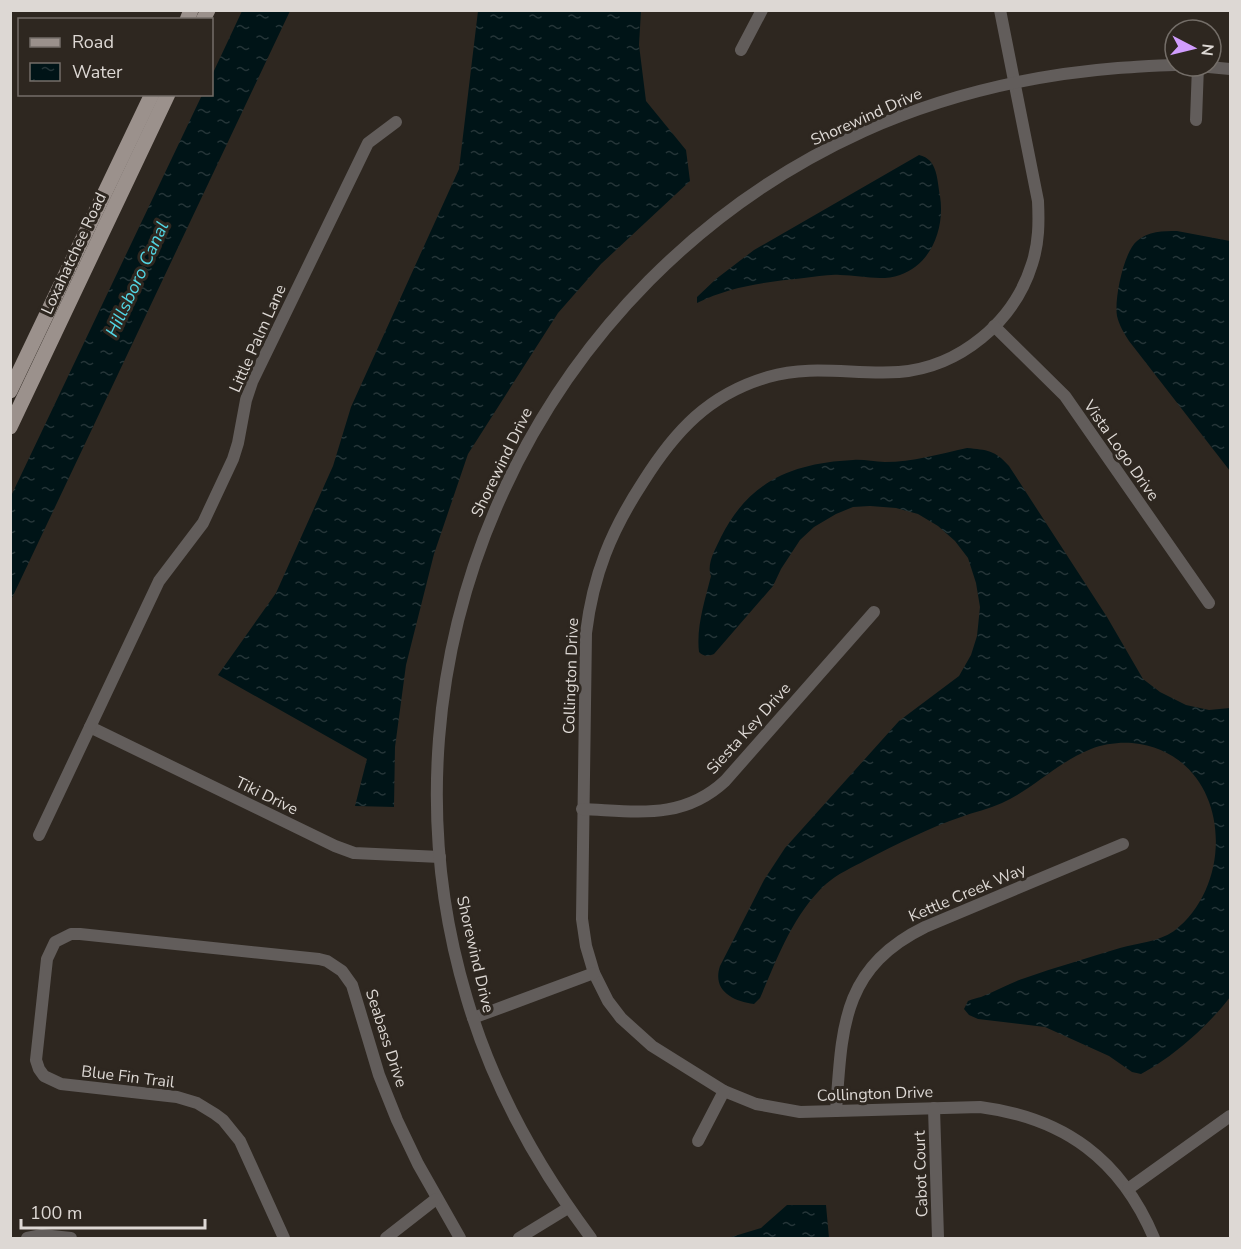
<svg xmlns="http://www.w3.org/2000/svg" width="1241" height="1249" viewBox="0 0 1241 1249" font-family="'Nunito Sans',sans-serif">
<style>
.water{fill:url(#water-ripples)}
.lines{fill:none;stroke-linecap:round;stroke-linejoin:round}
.minor{stroke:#625d5b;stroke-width:12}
.major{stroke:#9b918c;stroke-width:15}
.labels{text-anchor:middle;stroke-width:6;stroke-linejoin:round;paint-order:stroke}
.street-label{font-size:16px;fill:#ddd8d4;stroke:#2e2720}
.water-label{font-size:18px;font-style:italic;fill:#52d6e4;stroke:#2e2720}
</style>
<defs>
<pattern id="water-ripples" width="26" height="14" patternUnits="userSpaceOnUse" patternTransform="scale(1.5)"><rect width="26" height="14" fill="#001417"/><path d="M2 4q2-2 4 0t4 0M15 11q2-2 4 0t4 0" fill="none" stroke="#253538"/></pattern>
</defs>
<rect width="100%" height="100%" fill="#2e2720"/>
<g class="water">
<path d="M242 11H290L11 600V496L202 95 212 94V75Z"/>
<path d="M478 11H641L639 45 646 101 686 150 690 181 601 264 558 313 468 454 434 554 406 665 395 747 394 807 355 806 367 759 218 675 276 593 333 466 351 407 459 169Z"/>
<path d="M919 155C938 159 937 180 940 196 945 227 932 264 900 275 880 282 860 275 840 275 828 274 816 277 804 278 766 282 731 286 697 303V297L716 279 754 250Z"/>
<path d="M1177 231 1230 241V471L1129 341C1124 333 1119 325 1117 316 1114 299 1124 251 1137 241 1148 231 1163 231 1177 231Z"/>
<path d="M967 448C987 450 995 450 1009 466L1107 617 1143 679 1160 692 1186 705 1209 710 1230 708V997C1209 1025 1172 1058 1141 1074L1132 1072 1109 1056 1045 1027 978 1019 969 1015 964 1009 968 1001C972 999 977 998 981 997 996 991 1010 983 1025 978 1056 967 1088 958 1120 948 1138 943 1158 942 1174 931 1241 879 1228 752 1132 743 1119 742 1103 744 1091 749 1058 762 1033 789 1002 803 989 809 974 812 961 817 929 828 897 844 866 860 853 867 837 874 826 884 793 914 777 959 760 998L754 1004C732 1001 712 990 720 966L764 880 785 848 899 721 959 676 971 655 977 636 980 607 976 583 968 558 955 541 938 526 918 514 896 508 870 506 853 507 836 514 814 527 800 540 781 569 773 586 714 654C708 656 704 657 699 652 696 627 705 600 711 576 706 564 716 548 721 537 749 481 793 463 853 460 863 459 874 462 885 462 912 462 940 454 967 448Z"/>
<path d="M787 1205H826L829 1238H728L761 1228Z"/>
</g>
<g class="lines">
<g class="minor">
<path d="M1000 10 1038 201C1039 222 1039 243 1032 264 1014 322 960 367 899 372 854 375 812 364 768 377 709 394 675 431 643 482 611 531 593 575 586 633L582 919 586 946 594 973 608 1001 621 1018 652 1046 724 1091 756 1104 800 1112 980 1107C1065 1118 1121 1160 1154 1238"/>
<path d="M741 50 762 10"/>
<path d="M1198 66 1230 69"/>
<path d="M1196 120 1198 66"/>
<path d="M994 326 1065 396 1209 603"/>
<path d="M90 727 335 846 354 853 440 857"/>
<path d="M582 809C635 811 682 821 725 781L874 612"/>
<path d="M39 835 159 581 203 523 233 459 238 443 246 400 252 382 368 143 396 122"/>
<path d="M473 1018 594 973"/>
<path d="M934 1108 938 1238"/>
<path d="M836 1111C842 1029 841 968 925 927L1123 844"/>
<path d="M698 1141 724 1091"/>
<path d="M1128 1189 1230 1116"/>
<path d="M27 1238 42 1235 71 1238"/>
<path d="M284 1238 240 1141 223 1120 215 1114 197 1103 177 1097 61 1084 44 1076 39 1069 36 1060 47 959 55 942 71 934H80L319 959 327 961 342 971 352 985 379 1075 397 1120 418 1164 460 1238"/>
<path d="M386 1238 436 1199"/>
<path d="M519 1238 568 1208"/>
<path d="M591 1238C537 1166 493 1087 467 999 363 653 536 280 864 131 945 95 1030 75 1118 68 1137 67 1156 65 1175 65"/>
</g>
<g class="major">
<path d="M187 20 191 10"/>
<path d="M203 20 208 10"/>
<path d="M10 391 152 94"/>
<path d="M10 427 168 94"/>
</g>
</g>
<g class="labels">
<g class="street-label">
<text transform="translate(866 116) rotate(-24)" y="6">Shorewind Drive</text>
<text transform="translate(73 253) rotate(-65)" y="6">Loxahatchee Road</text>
<text transform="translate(257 338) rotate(-66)" y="6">Little Palm Lane</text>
<text transform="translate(1122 450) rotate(55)" y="6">Vista Logo Drive</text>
<text transform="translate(501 462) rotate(-64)" y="6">Shorewind Drive</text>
<text transform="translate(570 676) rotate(-88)" y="6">Collington Drive</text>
<text transform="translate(748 728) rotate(-48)" y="6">Siesta Key Drive</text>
<text transform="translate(267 795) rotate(26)" y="6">Tiki Drive</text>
<text transform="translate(967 892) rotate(-23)" y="6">Kettle Creek Way</text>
<text transform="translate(476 954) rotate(77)" y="6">Shorewind Drive</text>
<text transform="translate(387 1038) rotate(72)" y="6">Seabass Drive</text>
<text transform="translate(128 1076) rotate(7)" y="6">Blue Fin Trail</text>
<text transform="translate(875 1093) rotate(-2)" y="6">Collington Drive</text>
<text transform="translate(920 1174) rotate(-92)" y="6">Cabot Court</text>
</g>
<g class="water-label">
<text transform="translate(137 279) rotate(-65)" y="6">Hillsboro Canal</text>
</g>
</g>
<rect width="1241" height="1249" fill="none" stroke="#ddd8d4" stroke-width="24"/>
<rect x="18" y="18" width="195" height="78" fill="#2e2720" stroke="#746e68" stroke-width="1.5"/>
<rect x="30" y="38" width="30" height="9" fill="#9b918c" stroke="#746e68" stroke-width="1.5"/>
<text x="72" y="48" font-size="18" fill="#ddd8d4">Road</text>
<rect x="30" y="63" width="30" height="18" fill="url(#water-ripples)" stroke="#746e68" stroke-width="1.5"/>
<text x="72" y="78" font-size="18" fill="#ddd8d4">Water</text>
<g transform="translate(1193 48) rotate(97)"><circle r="28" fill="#2e2720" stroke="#746e68" stroke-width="1.5"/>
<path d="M0-4.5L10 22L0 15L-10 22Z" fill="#d19dfe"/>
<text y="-9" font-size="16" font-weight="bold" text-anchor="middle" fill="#ddd8d4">N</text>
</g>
<path d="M21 1219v9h184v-9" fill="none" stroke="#ddd8d4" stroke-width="3"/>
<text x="30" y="1219" font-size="18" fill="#ddd8d4" stroke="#2e2720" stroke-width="4.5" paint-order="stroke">100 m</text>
</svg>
